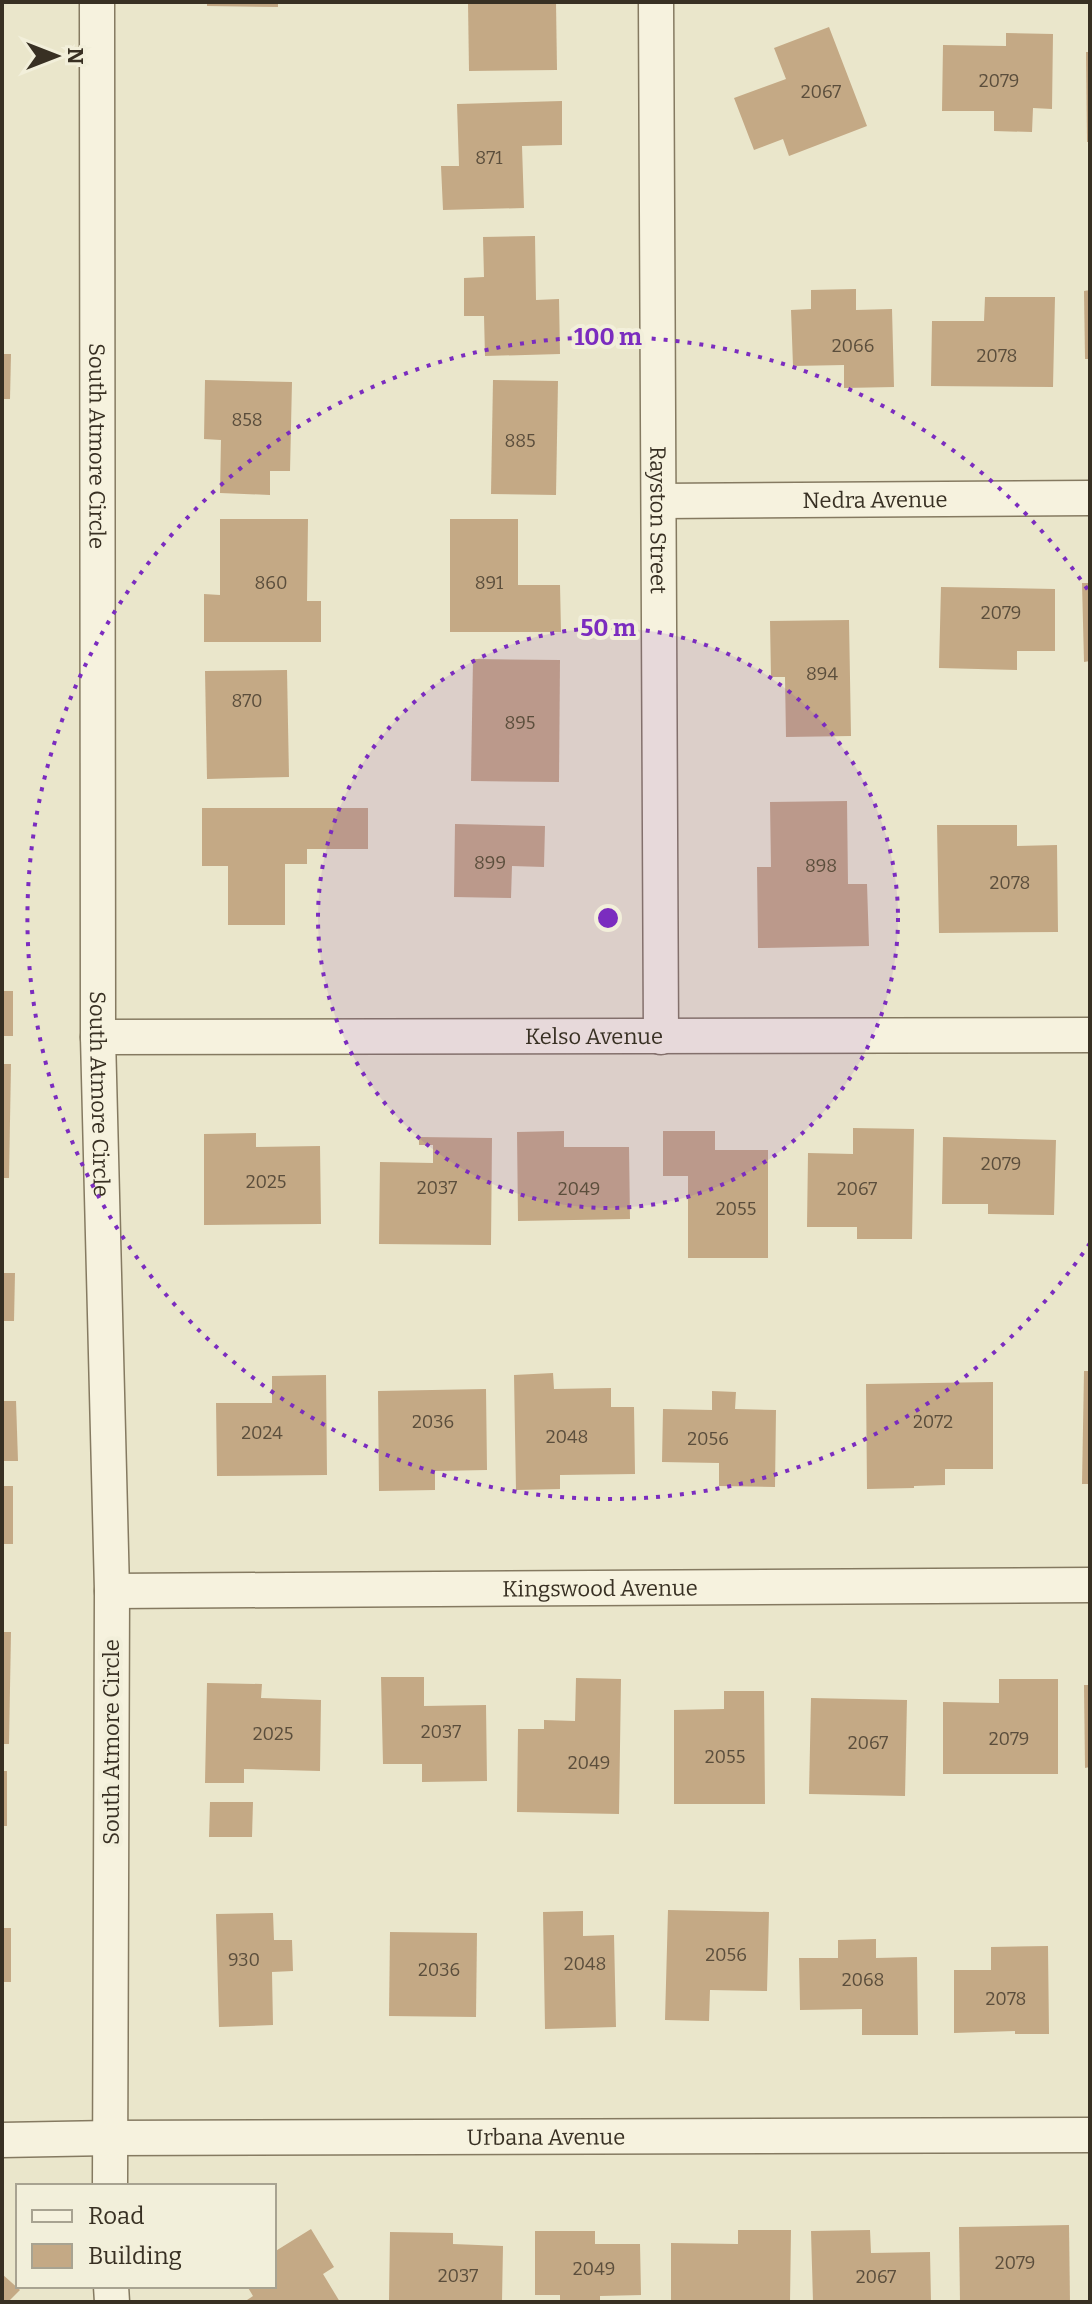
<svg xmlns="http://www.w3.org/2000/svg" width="1092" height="2304" viewBox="0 0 1092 2304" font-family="Bitter,serif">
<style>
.building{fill:#c4a985}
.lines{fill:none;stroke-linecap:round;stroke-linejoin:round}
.minor-casing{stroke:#857a61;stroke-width:37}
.minor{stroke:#f6f2de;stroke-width:34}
.ring{fill:none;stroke:#7b2cbf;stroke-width:4;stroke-dasharray:4 8}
.labels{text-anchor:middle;stroke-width:8;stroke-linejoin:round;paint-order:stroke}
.number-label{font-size:18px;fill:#5b4e3c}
.street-label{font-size:22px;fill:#383023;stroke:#f2efda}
.centre{fill:#7b2cbf;stroke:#f2efda;stroke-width:4}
.ring-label{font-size:24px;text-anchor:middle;font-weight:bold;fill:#7b2cbf;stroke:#f2efda;stroke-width:8;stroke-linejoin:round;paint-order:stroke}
</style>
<rect width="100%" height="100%" fill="#eae6cb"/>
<g class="building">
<path d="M207 2H278V7L207 6Z"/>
<path d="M468 2H556L557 70 469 71Z"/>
<path d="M829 27 867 126 789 156 783 139 754 150 734 98 786 79 774 48Z"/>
<path d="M1006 33 1053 34 1052 109 1033 108 1032 132 994 131V111H942L943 45 1006 46Z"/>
<path d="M1086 52H1090V142H1087Z"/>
<path d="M562 101V145L522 146 524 208 443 210 441 166H459L457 104Z"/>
<path d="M535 236 536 300 559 299 560 354 485 356 484 316H464V278L484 277 483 237Z"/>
<path d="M856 289V310L892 309 894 387 844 388V365L793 366 791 310 811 309V290Z"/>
<path d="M1090 290V359H1085L1084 291Z"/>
<path d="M985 297H1055L1053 387 931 386 932 321H984Z"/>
<path d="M2 354H11L10 399H2Z"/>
<path d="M205 380 292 382 290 471H270V495L220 493 221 440 204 439Z"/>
<path d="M493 380 558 381 556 495 491 494Z"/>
<path d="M220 519H308L307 601H321V642H204V594L220 595Z"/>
<path d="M450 519H518V585H560L561 632H450Z"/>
<path d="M1082 583H1090V661L1084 662Z"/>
<path d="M941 587 1055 589V651H1017V670L939 668Z"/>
<path d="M849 620 851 736 786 737 785 677H771L770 621Z"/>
<path d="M473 659 560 660 559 782 471 781Z"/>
<path d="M287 670 289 777 207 779 205 671Z"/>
<path d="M847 801 848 884H867L869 946 758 948 757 867H771L770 802Z"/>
<path d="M202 808H368V849H307V864H285V925H228V866H202Z"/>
<path d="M455 824 545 826 544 867 512 866 511 898 454 897Z"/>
<path d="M937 825H1017V846L1057 845 1058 932 939 933Z"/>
<rect x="2" y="991" width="11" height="45"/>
<path d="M2 1064H11L9 1178H2Z"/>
<path d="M853 1128 914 1129 912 1239H857V1227H807L808 1153 853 1154Z"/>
<path d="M564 1131V1147H629L630 1219 518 1221 517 1132Z"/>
<path d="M663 1131H715V1150H768V1258H688V1176H663Z"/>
<path d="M256 1133V1147L320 1146 321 1224 204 1225V1134Z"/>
<path d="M419 1137 492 1138 491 1245 379 1244 380 1162 433 1163V1145H419Z"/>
<path d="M943 1137 1056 1140 1054 1215 988 1214V1204H942Z"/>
<path d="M2 1273H15L14 1321H2Z"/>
<path d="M1084 1371H1090V1484H1082Z"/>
<path d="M553 1373 554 1389 611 1388V1407H634L635 1474 560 1475V1489L516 1490 514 1375Z"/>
<path d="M326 1375 327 1475 217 1476 216 1403H272V1376Z"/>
<path d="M993 1382V1469H945V1485L914 1486V1488L867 1489 866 1384Z"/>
<path d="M486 1389 487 1470 435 1471V1490L379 1491 378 1391Z"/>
<path d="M712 1391 736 1392 735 1409 776 1410 775 1487 719 1486V1463L662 1462 663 1409 712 1410Z"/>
<path d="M2 1401H16L18 1461H2Z"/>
<rect x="2" y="1486" width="11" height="58"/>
<path d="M2 1632H11L9 1744H2Z"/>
<path d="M381 1677H424V1706L486 1705 487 1781 422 1782V1764H383Z"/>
<path d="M576 1678 621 1679 619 1814 517 1812 518 1729H544V1720L575 1721Z"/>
<path d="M999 1679H1058V1774H943V1702L999 1703Z"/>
<path d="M207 1683 262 1684 261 1698 321 1700 320 1771 244 1769V1783H205Z"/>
<path d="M1084 1685H1090V1767L1085 1768Z"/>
<path d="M724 1691H764L765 1804H674V1710L724 1709Z"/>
<path d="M811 1698 907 1700 905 1796 809 1794Z"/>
<rect x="2" y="1771" width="5" height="55"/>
<path d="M210 1802H253L252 1837H209Z"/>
<path d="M668 1910 769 1912 767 1991 710 1990 709 2021 665 2020Z"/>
<path d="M583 1911V1936L614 1935 616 2027 545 2029 543 1912Z"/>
<path d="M273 1913 274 1940H292L293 1971 272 1972 273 2025 219 2027 216 1914Z"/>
<rect x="2" y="1928" width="9" height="54"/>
<path d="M390 1932 477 1933 476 2017 389 2016Z"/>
<path d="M876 1939V1958L917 1957 918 2035H862V2009L800 2010 799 1958H838V1940Z"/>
<path d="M1048 1946 1049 2034H1015V2031L954 2033V1970H991V1947Z"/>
<path d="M1069 2225 1070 2302H960L959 2227Z"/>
<path d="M311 2229 334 2267 323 2274 340 2302H244L253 2296 247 2286H274V2252Z"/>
<path d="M738 2230H791L790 2302H671V2243L738 2244Z"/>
<path d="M870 2230 871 2253 930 2252 931 2302H813L811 2231Z"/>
<path d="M535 2231H595V2244H640L641 2295 600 2296V2302H560V2295H535Z"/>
<path d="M390 2232 453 2233V2244L503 2246 502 2302H389Z"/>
<path d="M2 2274 20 2290 8 2302H2Z"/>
</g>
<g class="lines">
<defs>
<g id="minor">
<path id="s1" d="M97 2 98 1037 112 1591 110 2186"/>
<path id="s2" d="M656 2 661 1037"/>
<path id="s3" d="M659 501 1090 498"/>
<path id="s4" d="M98 1037 1090 1035"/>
<path id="s5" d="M112 1591 1090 1585"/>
<path id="s6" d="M2 2140 109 2138 1090 2135"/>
<path d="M111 2286 112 2302"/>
</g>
</defs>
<use href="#minor" class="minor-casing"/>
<use href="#minor" class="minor"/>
</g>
<circle cx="608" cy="918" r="290" fill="#7b2cbf" fill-opacity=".12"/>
<g class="ring">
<circle cx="608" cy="918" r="290"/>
<path d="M1090 1243A581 581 0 1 1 1090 593"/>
</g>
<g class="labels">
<g class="number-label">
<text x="999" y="87">2079</text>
<text x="821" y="98">2067</text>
<text x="489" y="164">871</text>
<text x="853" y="352">2066</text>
<text x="997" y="362">2078</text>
<text x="247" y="426">858</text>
<text x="520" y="447">885</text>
<text x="271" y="589">860</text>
<text x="489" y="589">891</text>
<text x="1001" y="619">2079</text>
<text x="822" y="680">894</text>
<text x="247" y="707">870</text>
<text x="520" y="729">895</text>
<text x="490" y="869">899</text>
<text x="821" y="872">898</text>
<text x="1010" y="889">2078</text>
<text x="1001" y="1170">2079</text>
<text x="266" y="1188">2025</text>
<text x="437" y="1194">2037</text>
<text x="579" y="1195">2049</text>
<text x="857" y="1195">2067</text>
<text x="736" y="1215">2055</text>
<text x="433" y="1428">2036</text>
<text x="933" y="1428">2072</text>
<text x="262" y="1439">2024</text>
<text x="567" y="1443">2048</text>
<text x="708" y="1445">2056</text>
<text x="441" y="1738">2037</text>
<text x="273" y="1740">2025</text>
<text x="1009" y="1745">2079</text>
<text x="868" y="1749">2067</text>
<text x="725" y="1763">2055</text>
<text x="589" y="1769">2049</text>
<text x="726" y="1961">2056</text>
<text x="244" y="1966">930</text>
<text x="585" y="1970">2048</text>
<text x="439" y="1976">2036</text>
<text x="863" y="1986">2068</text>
<text x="1006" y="2005">2078</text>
<text x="1015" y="2269">2079</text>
<text x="594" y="2275">2049</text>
<text x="458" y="2282">2037</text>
<text x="876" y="2283">2067</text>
</g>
<g class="street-label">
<text dy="8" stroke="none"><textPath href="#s1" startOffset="444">South Atmore Circle</textPath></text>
<text dy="8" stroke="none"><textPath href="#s3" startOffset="216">Nedra Avenue</textPath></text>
<text dy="8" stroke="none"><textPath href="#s2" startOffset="518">Rayston Street</textPath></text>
<text dy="8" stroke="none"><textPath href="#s4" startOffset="496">Kelso Avenue</textPath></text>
<text dy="8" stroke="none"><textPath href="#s1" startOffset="1092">South Atmore Circle</textPath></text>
<text dy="8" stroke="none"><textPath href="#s5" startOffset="488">Kingswood Avenue</textPath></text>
<text transform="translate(111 1742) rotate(-90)" y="8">South Atmore Circle</text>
<text dy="8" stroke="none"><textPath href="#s6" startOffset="544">Urbana Avenue</textPath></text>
</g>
</g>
<circle cx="608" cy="918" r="12" class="centre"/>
<g class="ring-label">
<text x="608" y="345">100 m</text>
<text x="608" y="636">50 m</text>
</g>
<rect width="1092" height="2304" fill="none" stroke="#383023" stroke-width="8"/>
<rect x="16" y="2184" width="260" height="104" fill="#f2efda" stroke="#a8a391" stroke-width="2"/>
<rect x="32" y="2210" width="40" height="12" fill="#f6f2de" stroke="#a8a391" stroke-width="2"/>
<text x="88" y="2224" font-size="24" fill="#383023">Road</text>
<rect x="32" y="2244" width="40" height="24" fill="#c4a985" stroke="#a8a391" stroke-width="2"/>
<text x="88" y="2264" font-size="24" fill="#383023">Building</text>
<g transform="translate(56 56) rotate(90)" stroke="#f2efda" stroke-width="6" paint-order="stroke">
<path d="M0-6L14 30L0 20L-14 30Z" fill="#383023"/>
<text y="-12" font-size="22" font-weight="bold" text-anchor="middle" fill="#383023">N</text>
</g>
</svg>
